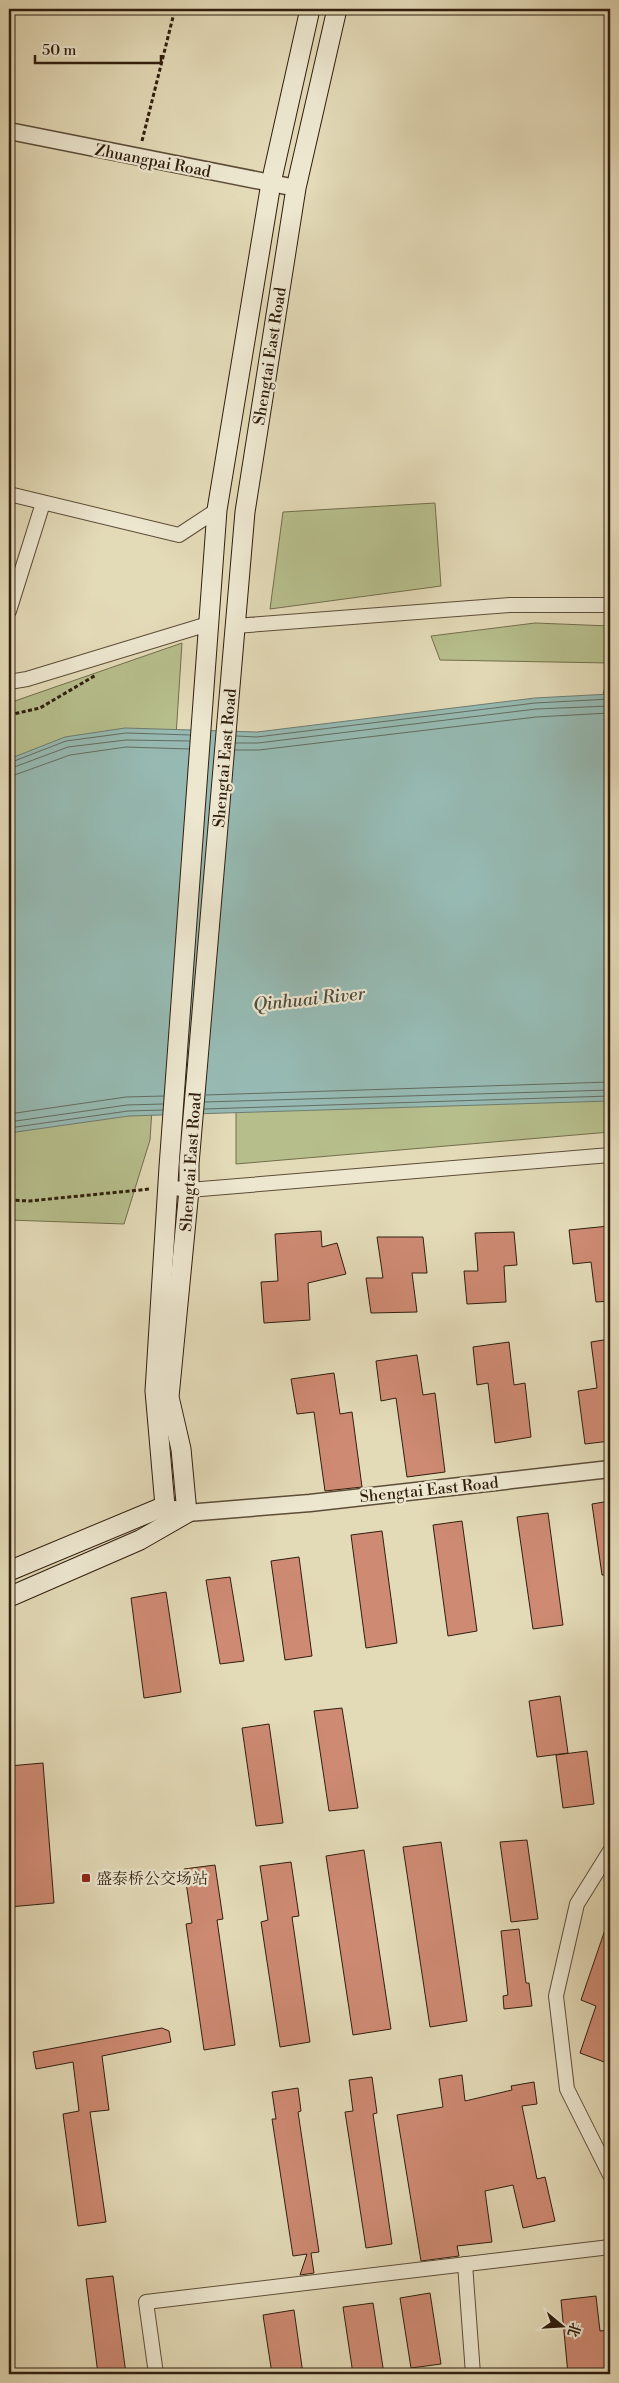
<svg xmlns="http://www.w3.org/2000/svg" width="619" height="2383" viewBox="0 0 619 2383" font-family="'Libre Bodoni','Noto Serif SC',serif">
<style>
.green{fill:#b6be8c;stroke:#736e4d}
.water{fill:#96bab3;stroke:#6d7c71}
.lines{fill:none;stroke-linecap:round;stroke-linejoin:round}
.shore{stroke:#636c60;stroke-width:1}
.building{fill:#ce8a73;stroke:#301e0e}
.minor-casing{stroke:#5d4d38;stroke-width:16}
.tertiary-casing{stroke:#5d4d38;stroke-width:19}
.secondary-casing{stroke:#301e0e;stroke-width:21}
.path{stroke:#301e0e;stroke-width:3;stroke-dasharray:4 2.5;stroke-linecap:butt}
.minor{stroke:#ede7d0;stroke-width:14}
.tertiary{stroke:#ede7d0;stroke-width:16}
.secondary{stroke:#ede7d0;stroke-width:19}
.poi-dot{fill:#8f2418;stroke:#ede7d0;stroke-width:2}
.labels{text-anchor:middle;stroke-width:4.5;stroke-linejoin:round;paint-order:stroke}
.street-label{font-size:16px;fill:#301e0e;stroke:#ede7d0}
.poi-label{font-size:16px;fill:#301e0e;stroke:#ede7d0;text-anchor:start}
.water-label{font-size:18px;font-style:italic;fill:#4f4d40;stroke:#ede7d0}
</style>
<rect width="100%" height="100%" fill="#e3dab7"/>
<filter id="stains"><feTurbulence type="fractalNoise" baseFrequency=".004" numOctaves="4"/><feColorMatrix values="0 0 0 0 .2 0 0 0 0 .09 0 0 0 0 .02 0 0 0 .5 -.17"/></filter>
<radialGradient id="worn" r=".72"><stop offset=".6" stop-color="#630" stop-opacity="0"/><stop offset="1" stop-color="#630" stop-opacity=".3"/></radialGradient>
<g class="green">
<path d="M435 503 441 586 270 609 283 512Z"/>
<path d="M535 623 610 626V663L440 660 431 636Z"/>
<path d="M182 643 150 1140 124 1224 9 1220V703Z"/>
<path d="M610 665V1132L236 1164V1095L514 1075Z"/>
</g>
<path class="water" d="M610 694V1101L129 1116 9 1133V759L65 737 125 728 257 732 535 698Z"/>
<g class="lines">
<g class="shore">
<path d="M236 736 257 737 535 703 610 699"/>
<path d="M236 743H258L536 709 610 706"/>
<path d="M235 750H259L536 717 610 713"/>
<path d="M9 763 66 741 126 733 190 735"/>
<path d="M9 769 68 747 126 740 189 741"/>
<path d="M9 777 70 755 126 747 189 749"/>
<path d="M206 1095 610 1082"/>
<path d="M205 1102 610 1090"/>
<path d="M204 1109 610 1096"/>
<path d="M9 1114 126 1097 164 1096"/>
<path d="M9 1122 127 1105 163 1104"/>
<path d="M9 1128 128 1111 163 1110"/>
</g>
</g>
<g class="building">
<path d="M609 1226 610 1301 596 1302 591 1262 573 1264 569 1230Z"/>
<path d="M321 1231 322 1247 337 1243 346 1274 308 1283 310 1320 264 1323 261 1282 278 1281 275 1234Z"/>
<path d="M514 1232 517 1265 504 1266 506 1302 467 1304 464 1271H478L475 1233Z"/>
<path d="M377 1237H423L427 1273H412L417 1312 371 1313 366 1278H383Z"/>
<path d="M610 1339V1441L585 1444 578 1391 597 1388 591 1342Z"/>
<path d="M509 1342 514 1385 525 1383 531 1437 495 1443 488 1383 477 1385 473 1347Z"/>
<path d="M417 1355 423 1395 435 1393 445 1472 407 1477 396 1398 381 1401 376 1361Z"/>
<path d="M334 1373 340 1414 352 1412 362 1487 325 1491 314 1412 297 1414 291 1379Z"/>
<path d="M610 1501V1575H602L592 1504Z"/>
<path d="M548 1513 563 1625 533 1629 517 1517Z"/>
<path d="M462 1521 477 1631 448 1636 433 1525Z"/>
<path d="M382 1531 397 1643 366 1648 351 1535Z"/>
<path d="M299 1557 312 1656 285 1660 271 1561Z"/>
<path d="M230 1577 244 1661 220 1664 206 1580Z"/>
<path d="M166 1592 181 1692 144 1698 131 1598Z"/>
<path d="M560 1696 568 1753 537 1757 529 1701Z"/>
<path d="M342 1708 358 1808 329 1811 314 1711Z"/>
<path d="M269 1724 283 1823 256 1826 242 1728Z"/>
<path d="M587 1751 594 1804 563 1808 556 1755Z"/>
<path d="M43 1763 54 1903 9 1907V1766Z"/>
<path d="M527 1840 538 1919 511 1922 500 1842Z"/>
<path d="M441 1842 467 2021 430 2027 403 1847Z"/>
<path d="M364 1850 391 2029 353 2035 326 1856Z"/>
<path d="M291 1862 299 1916 292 1917 310 2042 280 2047 261 1922 268 1920 260 1866Z"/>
<path d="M215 1865 223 1919 217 1920 235 2045 204 2050 186 1924 192 1923 184 1869Z"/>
<path d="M608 1921 610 1922V2054L607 2063 580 2053 596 2006 581 2000Z"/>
<path d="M519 1929 526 1983H529L532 2006 504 2009 503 1996 508 1995 501 1931Z"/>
<path d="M162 2028 169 2031 171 2042 102 2056 109 2110 90 2112 106 2222 78 2226 63 2114 79 2111 73 2062 36 2069 33 2052Z"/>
<path d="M462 2075 465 2101 512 2090 511 2086 534 2082 537 2104 522 2106 537 2179 545 2177 555 2221 523 2228 513 2185 485 2191 492 2242 457 2246 459 2256 421 2261 397 2115 443 2107 439 2079Z"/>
<path d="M372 2077 377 2113 373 2114 392 2244 366 2248 345 2112 353 2111 349 2080Z"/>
<path d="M298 2088 301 2111 298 2112 319 2252 311 2253 314 2273 300 2275 307 2254 293 2256 272 2119H276L272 2092Z"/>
<path d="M113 2276 126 2374H98L86 2279Z"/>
<path d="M430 2293 441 2364 411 2368 400 2298Z"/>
<path d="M596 2296 600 2331 610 2330V2370L607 2371V2374H568L561 2300Z"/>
<path d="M373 2303 384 2374H353L343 2307Z"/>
<path d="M294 2310 303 2374H272L263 2315Z"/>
</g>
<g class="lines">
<defs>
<g id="minor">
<path d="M9 494 179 535 217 510"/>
<path d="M9 611 43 503"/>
<path d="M235 626 510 605H610"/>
<path d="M9 682 27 679 208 624"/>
<path d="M167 1187 189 1190 610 1155"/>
<path d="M610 1851 577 1904 556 1996 567 2089 610 2175"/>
<path d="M465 2264 473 2374"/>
<path d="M156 2374 146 2302 610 2247"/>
</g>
<g id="tertiary">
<path d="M9 131 296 188"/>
<path d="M175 1509 187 1513 310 1503 610 1469"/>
</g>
<g id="secondary">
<path d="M9 1571 165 1506 155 1391 169 1167 217 510 271 183 310 9"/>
<path d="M9 1597 140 1540 187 1513 181 1449 169 1397 189 1190V1164L245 512 296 188 337 9"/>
</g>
</defs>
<use href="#minor" class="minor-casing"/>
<use href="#tertiary" class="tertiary-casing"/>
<use href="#secondary" class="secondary-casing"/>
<g class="path">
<path d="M142 141 175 9"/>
<path d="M9 715 40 708 96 675"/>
<path d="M9 1200 29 1201 150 1189"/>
</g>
<use href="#minor" class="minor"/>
<use href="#tertiary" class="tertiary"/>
<use href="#secondary" class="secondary"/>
</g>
<rect class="poi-dot" x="81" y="1873" width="10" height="10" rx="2.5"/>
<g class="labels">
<g class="street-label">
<text transform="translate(153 160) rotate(11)" y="6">Zhuangpai Road</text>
<text transform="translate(269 356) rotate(-81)" y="6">Shengtai East Road</text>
<text transform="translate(224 758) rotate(-85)" y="6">Shengtai East Road</text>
<text transform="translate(190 1162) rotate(-86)" y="6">Shengtai East Road</text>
<text transform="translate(429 1489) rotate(-6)" y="6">Shengtai East Road</text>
</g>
<g class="poi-label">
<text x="96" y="1884">盛泰桥公交场站</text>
</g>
<g class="water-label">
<text transform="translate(309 999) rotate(-6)" y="6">Qinhuai River</text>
</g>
</g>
<rect width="619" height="2383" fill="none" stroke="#e3dab7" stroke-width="30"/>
<rect x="10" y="10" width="599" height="2363" fill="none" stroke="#301e0e" stroke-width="2.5"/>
<rect x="15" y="15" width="589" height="2353" fill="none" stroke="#301e0e"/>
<g transform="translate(562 2326) rotate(108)" stroke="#ede7d0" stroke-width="4" paint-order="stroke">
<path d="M0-4L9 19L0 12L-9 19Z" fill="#301e0e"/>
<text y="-8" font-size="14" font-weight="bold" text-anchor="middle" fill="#301e0e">北</text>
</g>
<path d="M35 55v8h126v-8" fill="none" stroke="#301e0e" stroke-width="2.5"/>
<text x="42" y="55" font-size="15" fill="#301e0e" stroke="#ede7d0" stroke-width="4" paint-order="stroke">50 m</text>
<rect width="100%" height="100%" filter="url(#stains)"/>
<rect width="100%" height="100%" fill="url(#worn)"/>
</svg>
